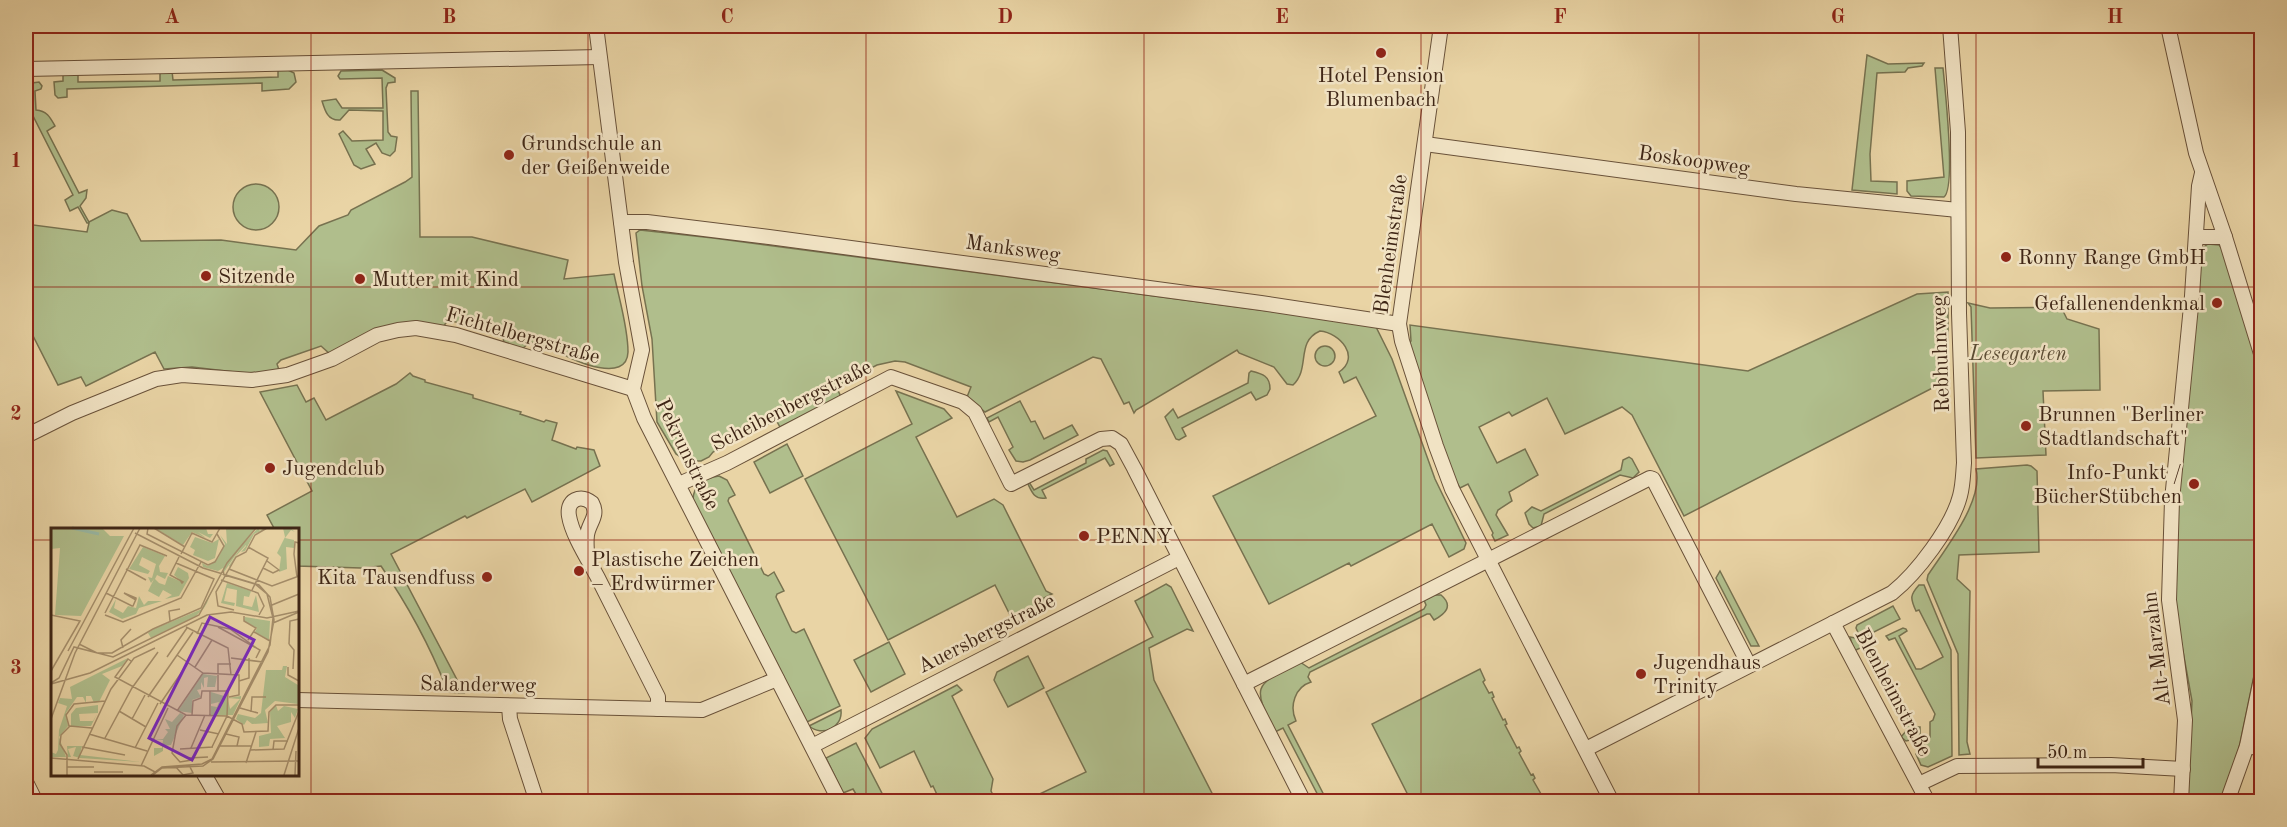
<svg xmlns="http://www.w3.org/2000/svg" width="2287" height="827" viewBox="0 0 2287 827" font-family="'Old Standard TT',serif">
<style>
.green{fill:#b0be8c;stroke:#777250;stroke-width:1.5}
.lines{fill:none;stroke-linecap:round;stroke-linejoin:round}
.street-casing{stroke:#695139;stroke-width:16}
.street{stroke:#f1e3c4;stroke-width:14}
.grid{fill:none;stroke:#8f2418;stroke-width:1.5;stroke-opacity:0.55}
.poi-dot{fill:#8f2418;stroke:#f1e3c4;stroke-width:2}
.labels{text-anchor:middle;stroke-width:5;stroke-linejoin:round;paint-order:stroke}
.poi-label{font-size:21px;fill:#3e2515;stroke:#f1e3c4;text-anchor:start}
.street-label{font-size:21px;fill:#3e2515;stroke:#f1e3c4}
.park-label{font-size:21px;font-style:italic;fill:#5a4b33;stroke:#f1e3c4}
.inset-river{fill:none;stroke:#98b8a4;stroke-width:3}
.inset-road{fill:none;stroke:#a58e6b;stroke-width:1.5}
.view{fill:#7b2cbf;fill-opacity:0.15;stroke:#7b2cbf;stroke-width:3}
.inset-edge{fill:none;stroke:#3e2515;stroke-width:3}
.neatline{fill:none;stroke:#8f2418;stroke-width:2}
.grid-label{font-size:20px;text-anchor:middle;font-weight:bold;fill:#8f2418}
</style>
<rect width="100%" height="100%" fill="#e9d4a5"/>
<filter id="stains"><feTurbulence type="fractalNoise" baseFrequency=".00333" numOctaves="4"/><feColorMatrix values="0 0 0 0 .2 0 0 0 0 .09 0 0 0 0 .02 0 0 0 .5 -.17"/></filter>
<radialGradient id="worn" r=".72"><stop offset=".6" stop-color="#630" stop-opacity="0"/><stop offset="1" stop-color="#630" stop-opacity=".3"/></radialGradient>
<g class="green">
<path d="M1867 55 1888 64 1924 63 1922 66 1908 68 1905 72 1877 73 1870 154 1871 181 1897 182V194L1852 190Z"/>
<path d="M1935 68H1943C1945 88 1956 188 1944 197L1911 196 1907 191V181L1944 177Z"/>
<path d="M278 69H286L294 73 296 82 289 89 262 91V83L67 89V97L58 98 55 95 54 82 63 81V74H78V82L160 81V72L172 71 173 80 278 77Z"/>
<path d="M382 70 395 78V82L388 83 386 88 388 132 391 136 397 137 395 151 390 156 382 153 376 143 366 149 375 164 361 169 354 165 339 134 343 131 352 141 383 140V111L349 110 340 120C328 121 325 111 322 101L336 99 342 108H383L382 78 340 79 338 76 341 71Z"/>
<path d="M39 82 42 86 41 89 35 91 36 110C47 111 50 117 55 126L47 131 79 193 87 190 86 198 80 206 89 222 112 210 127 214 141 241 221 240 296 250 319 226 348 215 351 210 405 182 412 177 411 91H418L420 237H472L568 260 564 279 614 274C619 299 628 327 628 352 627 384 574 361 561 353 553 347 539 345 530 342L522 349 504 344 503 336 499 333 448 320 443 327 365 334 330 354 321 346 281 360 277 364 279 370 274 372 243 373 192 367 164 369 155 352 86 386 81 377 58 385 26 322V224L87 232 89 223H87L78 207 70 211 65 200 73 195 26 102V93L32 92V83Z"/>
<circle cx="256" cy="207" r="23"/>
<path d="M640 230 713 238 1375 325 1392 359 1435 479 1466 543 1464 549 1449 557 1432 524 1351 566 1349 563 1269 604 1213 496 1376 416 1356 377 1344 383 1339 372C1361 357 1340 333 1320 331 1295 342 1311 368 1293 385L1287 384 1274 367 1239 353 1237 350 1136 410 1134 413 1129 402 1124 404 1101 359 1093 357 985 412 967 397 971 387 905 362 895 361 877 365 836 386 841 397 780 427 776 420 713 452 709 457 701 461H687L676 454 657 422 652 339 642 286 636 233Z"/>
<path d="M2208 244 2219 245 2225 252 2261 376 2262 637 2239 748 2221 801 2187 802 2192 701 2176 613V504L2201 249Z"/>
<path d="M1948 292V380L1684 516 1632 415 1622 407 1565 434 1547 398 1512 416 1509 412 1479 427 1497 463 1525 449 1538 475 1509 492 1512 501 1498 510 1496 515 1508 535 1495 541 1492 535 1493 533 1468 484 1460 488 1450 470 1408 344 1411 341 1410 325 1748 371 1917 294Z"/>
<path d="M1968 303 1990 308 2061 307 2067 319 2099 329 2100 390 2043 391 2046 455 1976 458 1971 307Z"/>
<circle cx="1325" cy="356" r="10"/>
<path d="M1251 371C1263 374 1270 376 1270 389L1267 395 1256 400 1251 392 1182 428 1186 436 1179 440 1176 439 1165 417 1173 409 1178 418 1248 383 1249 373Z"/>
<path d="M410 373 413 376 425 380V382L473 395V398L521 412 520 414 544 422 546 420 557 423 552 440 576 449 577 447 594 450 600 466 532 502 525 489 467 518 465 516 391 554 464 693 444 692 446 687C429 644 407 604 381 566L361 568 297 566V530H275L267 515 312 491 260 392 297 385 306 402 314 398 326 420 396 384Z"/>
<path d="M896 391 944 409 952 418 916 437 957 517 994 499 1003 505 1046 591 1052 594 1044 598 1045 602 1012 619 995 585 888 640 805 479 912 424Z"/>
<path d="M1020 401 1031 422 1035 421 1044 439 1072 425 1078 435 1030 460 1023 462 1016 461 1009 450 1013 447 998 417 989 422 987 418Z"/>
<path d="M787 444 803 476 770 493 754 462Z"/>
<path d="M1103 450 1107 451 1114 464 1110 466 1105 458 1042 490 1046 498C1034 500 1032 492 1027 482H1029L1034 490 1086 463V459Z"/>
<path d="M1629 457 1632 459 1639 472 1633 478 1620 475 1544 514 1541 526 1533 528 1529 524 1525 513 1532 507 1541 511 1621 470 1623 460Z"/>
<path d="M2027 465 2031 466 2037 471 2039 552 1959 555 1957 579 1970 591 1967 742 1970 754 1959 755 1958 654 1927 580 1928 575C1945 549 1984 501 1976 469Z"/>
<path d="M719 476 727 480 735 495 729 498 728 501 764 574 768 576 774 572 784 591 777 594 776 597 792 631 796 633 804 629 840 706 807 722 693 500C693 485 705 478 719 476Z"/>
<path d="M1720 571 1759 646H1751L1716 578Z"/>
<path d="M1166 584 1171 587 1193 631 1187 629 1149 648 1154 680 1216 801H1025L1086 772 1046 692 1153 637 1135 601Z"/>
<path d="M1919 585H1924L1951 650 1952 756 1928 767 1921 765 1916 754 1930 737V722L1933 720 1935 714 1895 638 1889 640 1886 636 1903 628 1906 629 1907 631 1899 636 1916 669H1921L1943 657 1919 610 1916 611C1910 598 1910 595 1919 585Z"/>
<path d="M1434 595H1441C1454 606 1445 614 1434 620L1430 614H1427L1310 672 1308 677 1311 682C1295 687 1289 706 1296 721L1288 725 1327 801H1321L1283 728 1275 732C1252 685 1253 686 1300 662L1309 668 1424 609 1426 605 1424 600Z"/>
<path d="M1893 606 1900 619 1868 635H1859L1856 628 1857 625Z"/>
<path d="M1850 637 1866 640 1912 727H1920V735L1915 739 1906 741 1901 737 1907 730 1864 649 1860 648 1854 651Z"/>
<path d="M889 642 905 674 871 692 854 660Z"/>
<path d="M1028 656 1044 688 1008 707 994 680 997 672Z"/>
<path d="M1480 669 1485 680 1483 682 1489 693 1492 692 1494 697 1492 698 1503 720 1505 719 1507 724 1505 725 1517 748 1519 747 1521 751 1519 753 1531 775 1533 774 1535 778 1533 780 1545 801H1411L1372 724Z"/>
<path d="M957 685 962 690 952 696 993 779 991 791 996 801H940L933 786 931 787 914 751 880 768 865 738 872 729Z"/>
<path d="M841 710C843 728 822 737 809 726Z"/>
<path d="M856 743 886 801H860L853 789 843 793 826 758Z"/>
</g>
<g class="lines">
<defs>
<g id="street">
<path d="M596 26 626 262 642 350 633 389 644 418 840 802"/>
<path d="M1441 26 1399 324 1402 341 1436 446 1452 489 1612 802"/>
<path d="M2168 26 2196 153 2225 237 2262 357"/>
<path d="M26 69 599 57"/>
<path d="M1425 144 1796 194 1958 210"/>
<path d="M621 222H647L769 237 1261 303 1399 324"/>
<path d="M2196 237H2225"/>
<path d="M26 436 72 413 156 379 182 375 252 380 287 375 332 359 377 335 398 330 416 328 456 335 633 389"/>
<path d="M679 484 727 463 891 377 963 402 975 412 1011 484 1101 439 1112 438 1121 444 1134 468 1304 802"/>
<path d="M587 555C587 549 586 542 587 535 589 522 599 516 592 503 587 499 581 497 575 500 569 503 568 510 569 516 572 535 589 561 598 578 618 618 638 657 658 697V709"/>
<path d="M1833 623 1928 802"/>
<path d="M1244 684 1650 478 1653 479 1749 665"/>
<path d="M297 700 702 710 777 679"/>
<path d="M509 706 510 719 537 802"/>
<path d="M812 746 1179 558"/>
<path d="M2247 746 2262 749"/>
<path d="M1586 749 1892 593C1917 573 1952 527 1960 496 1963 485 1963 474 1964 463L1959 313 1958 132 1950 26"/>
<path d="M204 774 220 802"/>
<path d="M26 782 36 802"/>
<path d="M1919 784 1957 766 2111 765 2183 769"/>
<path d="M2181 802 2185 720 2169 600 2172 500 2192 296 2199 186 2202 173"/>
<path d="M2227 802 2247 746 2262 674"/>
</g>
</defs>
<use href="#street" class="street-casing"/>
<use href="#street" class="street"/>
</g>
<path class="grid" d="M311 26V802M588 26V802M866 26V802M1144 26V802M1421 26V802M1699 26V802M1976 26V802M26 287H2262M26 540H52M297 540H2262"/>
<g class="poi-dot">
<circle cx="1381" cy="53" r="6"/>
<circle cx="509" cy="155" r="6"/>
<circle cx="2006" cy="257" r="6"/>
<circle cx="206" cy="276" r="6"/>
<circle cx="360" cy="279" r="6"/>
<circle cx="2217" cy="303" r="6"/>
<circle cx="2026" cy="426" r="6"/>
<circle cx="270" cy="468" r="6"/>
<circle cx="2194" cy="484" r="6"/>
<circle cx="1084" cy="536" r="6"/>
<circle cx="579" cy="571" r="6"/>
<circle cx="487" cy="577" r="6"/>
<circle cx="1641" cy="674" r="6"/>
</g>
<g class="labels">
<g class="poi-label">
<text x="1381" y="82" text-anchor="middle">Hotel Pension<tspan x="1381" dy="24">Blumenbach</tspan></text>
<text x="521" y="150">Grundschule an<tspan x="521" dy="24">der Geißenweide</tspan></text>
<text x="2018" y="264">Ronny Range GmbH</text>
<text x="218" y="283">Sitzende</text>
<text x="372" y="286">Mutter mit Kind</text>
<text x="2205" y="310" text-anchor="end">Gefallenendenkmal</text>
<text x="2038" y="421">Brunnen "Berliner<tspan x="2038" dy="24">Stadtlandschaft"</tspan></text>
<text x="282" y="475">Jugendclub</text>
<text x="2182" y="479" text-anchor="end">Info-Punkt /<tspan x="2182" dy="24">BücherStübchen</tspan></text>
<text x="1096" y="543">PENNY</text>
<text x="591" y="566">Plastische Zeichen<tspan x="591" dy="24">– Erdwürmer</tspan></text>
<text x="475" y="584" text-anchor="end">Kita Tausendfuss</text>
<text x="1653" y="669">Jugendhaus<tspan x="1653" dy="24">Trinity</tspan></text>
</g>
<g class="street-label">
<text transform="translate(1694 160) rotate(8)" y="7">Boskoopweg</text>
<text transform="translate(1390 244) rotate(-82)" y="7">Blenheimstraße</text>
<text transform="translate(1013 248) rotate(8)" y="7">Manksweg</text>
<text transform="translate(523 335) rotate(16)" y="7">Fichtelbergstraße</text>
<text transform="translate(1940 354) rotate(-92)" y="7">Rebhuhnweg</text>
<text transform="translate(791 405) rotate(-27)" y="7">Scheibenbergstraße</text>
<text transform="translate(688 454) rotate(64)" y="7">Pekrunstraße</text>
<text transform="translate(986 633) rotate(-27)" y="7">Auersbergstraße</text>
<text transform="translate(2156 649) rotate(-97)" y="7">Alt-Marzahn</text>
<text transform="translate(478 684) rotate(1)" y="7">Salanderweg</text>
<text transform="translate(1894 692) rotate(62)" y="7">Blenheimstraße</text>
</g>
<g class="park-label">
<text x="2018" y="360">Lesegarten</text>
</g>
</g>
<g transform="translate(51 528)">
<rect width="248" height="248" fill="#e9d4a5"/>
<path d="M0 0H51L59 8H73L30 88 4 87 9 20 0 21ZM104 0H155L157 6H162L159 10 147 4 155 10 141 4 132 17ZM175 0H204L193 15 207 0 209 3 212 0H215V1L203 6 194 23 190 24 195 18V17L185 28 179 39 178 38 192 16 173 44 172 40 167 43 152 39 151 35 157 38 167 30 174 16 169 7 176 16ZM232 0H239L244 4 240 2 234 10 243 12V20L235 19 236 41 228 44 230 29 226 25 234 9ZM144 9 161 15 168 11 164 30 157 33 142 27 144 22 139 19ZM92 19 114 28 108 38 109 44 117 45 114 51 106 47 104 51 108 55 114 57 117 48 131 54 123 47 127 39 137 45 138 50 128 68 114 71 121 67 112 62 108 69 97 63 103 51 100 55 97 49 101 50 105 36 91 29 88 37 99 43 97 46 78 41ZM176 55 200 63 198 69 193 68 192 77 201 79 205 67 208 84 185 78 186 62 176 60 173 73 184 75 183 78 170 75ZM161 62 156 75 153 80 145 88 100 110 97 105 103 101 151 81ZM88 68 93 77 97 73H111L88 80 85 86 71 91 58 84 65 71 63 80 72 85 77 78 85 80ZM194 89 219 93 218 112 204 104 206 100 193 93ZM101 118 77 130 71 138 51 146 59 152 48 174 43 175 40 168H35V175L32 169H26L15 185 17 198 8 209 15 229H0V224L5 226 7 222 8 202 16 178 7 175 9 170 21 171 19 159ZM232 138H236L234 149 247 157V176L224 173 214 182 217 195 201 196 196 192 193 197 185 191 187 186 204 190 210 185 215 142H231ZM152 146 166 148 164 159H156L157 149 153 150V160L150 154V161L146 162 150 169 141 172V185L127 183ZM160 164 173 168 177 164V171L179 181 189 171 177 170 190 168V170L182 187H160V178L166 179 168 174 160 176ZM47 177V185L28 186 29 193H42L46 186 40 198H20V186L25 180ZM225 177 227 183 233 178 247 181 244 190 240 184V194L226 198 234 210 219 211 218 218 208 219V208L220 205 219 184ZM129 185 133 187 120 217 112 218V223L103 228V220H111L112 212H103L112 211 117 204 114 201H119L114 191 121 194ZM16 218H31L29 227 90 234 29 230 22 228 25 219 17 221 20 229H17Z" fill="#b0be8c"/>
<path class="inset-river" d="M21 0 48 6"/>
<path class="inset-road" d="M97 0 96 6 157 37 164 34 173 18 166 6M103 0 134 19M84 5 152 40 208 57 219 69 223 92 217 124 162 231 152 238 111 240 102 247M197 19 217 30 201 62M130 26 141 5 161 14 169 0M128 29 119 47 132 54 131 55 129 52M212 40 222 45 228 42 216 33M75 41 95 52M178 41 221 58 248 48M246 49 243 26 244 14 248 15M170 52 207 65 213 78 208 87M55 65 81 78H82L85 71V70L73 65 85 72M221 77 248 66M183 82 167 78 165 64 185 29 195 24 204 7 216 0M54 85 89 17 116 28M0 87 29 93 0 143M54 87 72 94 130 70 150 34M193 88V93L205 100 197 112M119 93 118 83 129 81M222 95 248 84M135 99 177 120 180 147M167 99 209 122 205 130M203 104 219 113M146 106 151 95 179 101 207 121M28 116 46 125H61L102 101 150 80 163 51 125 35M238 116 239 93 248 91M238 116 243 122 242 141M72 120 70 112 80 101M17 123 83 0M126 127 152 145 188 147V167L178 169M116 129 136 100M180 130 212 134M80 133 77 131 64 149 135 187 176 188 191 196 193 204 217 203 218 184 225 177H248M144 139 161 112M237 139V147L248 153M188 153 198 150V130M0 155 8 150 23 119 62 129 148 87 176 35 205 0M0 156 39 145 156 87 180 84 216 90 248 83M159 163V187M167 163V136H180M97 169 142 104M109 176 137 135M189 180 207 185M68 183 95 199M126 183 152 145M200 184 201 169H215M135 187 126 198 121 225 129 234 141 232M141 187 142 173 150 170 151 163H177L176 188 161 219M0 191 24 125 89 0M81 191 94 167M18 198 15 187 23 176 54 173M149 202 168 206M38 206 96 223M175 206 188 209 186 218M54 210 81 160 107 124M169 218H200M31 219 74 227M84 220 107 175M140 220 154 187M129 221 162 219M199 222 233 221 248 183M222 222 223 213H237M0 230 93 238 104 244M138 230 157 229M27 231 60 161 83 130 104 120M160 234 248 233M195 235 205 204M90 238 117 180M124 238 132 247 142 245 138 237M16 239H43M43 244H72M16 247V227L9 216 10 207 19 198 41 200M100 247 111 239 151 236 161 231 219 117 222 90 216 66 204 56 173 47 172 42M233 247 248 200M244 247 245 223"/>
<path class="view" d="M159 89 203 112 141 232 98 210Z"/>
<rect width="248" height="248" class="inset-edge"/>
</g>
<rect width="2287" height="827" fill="none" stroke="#e9d4a5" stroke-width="66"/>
<path d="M2038 758v9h105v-9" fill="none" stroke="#3e2515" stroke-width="3"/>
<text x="2047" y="758" font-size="18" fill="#3e2515" stroke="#f1e3c4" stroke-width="4.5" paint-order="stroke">50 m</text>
<rect x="33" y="33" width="2221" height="761" class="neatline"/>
<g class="grid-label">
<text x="172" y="23">A</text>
<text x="449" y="23">B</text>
<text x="727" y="23">C</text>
<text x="1005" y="23">D</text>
<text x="1282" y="23">E</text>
<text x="1560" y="23">F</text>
<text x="1838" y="23">G</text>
<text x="2115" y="23">H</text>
<text x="16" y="167">1</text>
<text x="16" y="420">2</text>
<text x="16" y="674">3</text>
</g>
<rect width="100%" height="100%" filter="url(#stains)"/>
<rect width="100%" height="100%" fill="url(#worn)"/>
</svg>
